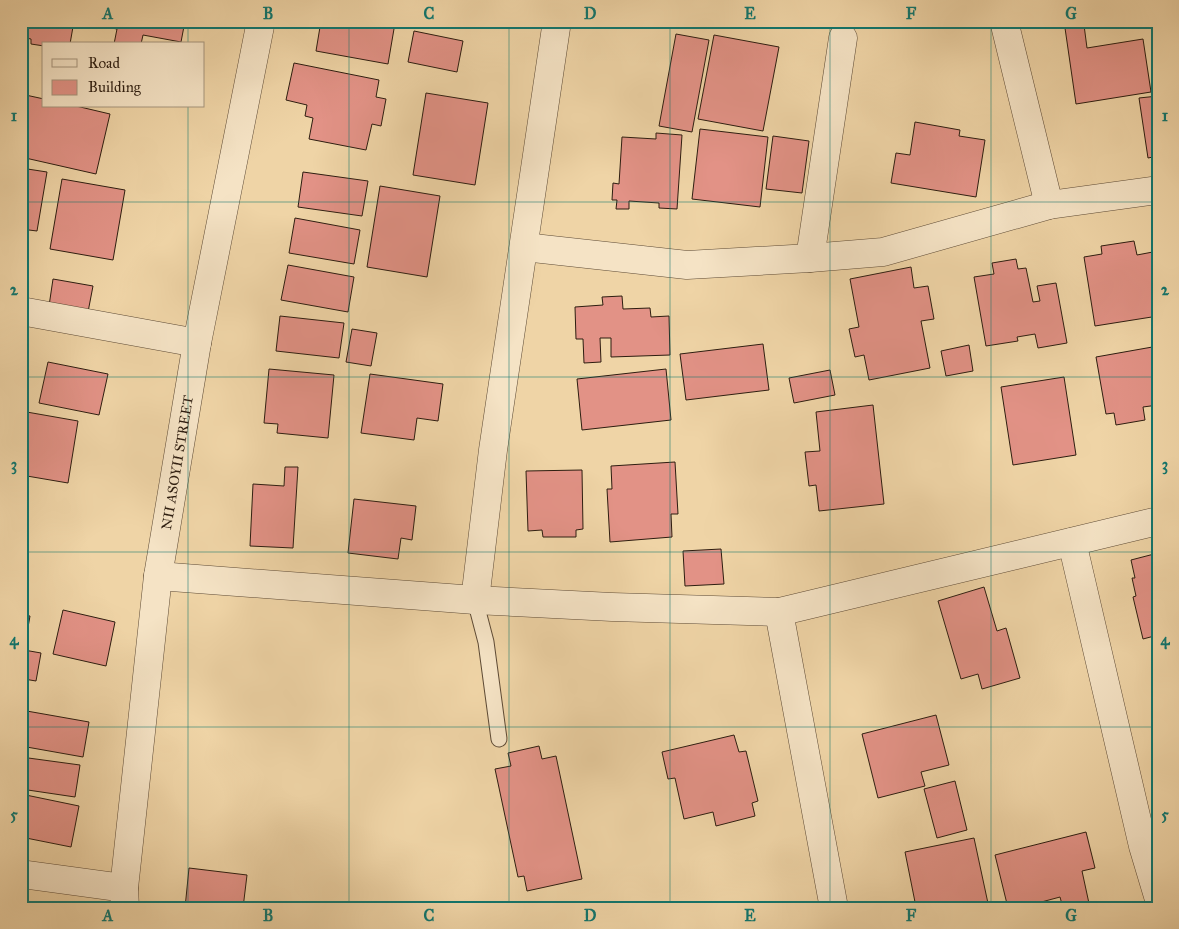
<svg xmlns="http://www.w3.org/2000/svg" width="1179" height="929" viewBox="0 0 1179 929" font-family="'IM FELL Great Primer',serif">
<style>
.building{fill:#e29286;stroke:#2d1d10}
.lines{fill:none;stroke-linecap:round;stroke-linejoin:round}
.service-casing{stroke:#5e4b36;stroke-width:17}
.minor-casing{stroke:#5e4b36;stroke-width:29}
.service{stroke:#f5e3c5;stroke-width:15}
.minor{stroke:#f5e3c5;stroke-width:28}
.grid{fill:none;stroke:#0f766e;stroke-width:1;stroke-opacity:0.55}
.labels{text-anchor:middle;stroke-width:4;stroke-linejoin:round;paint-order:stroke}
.street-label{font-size:14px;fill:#2d1d10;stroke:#f5e3c5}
.neatline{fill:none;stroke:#0f766e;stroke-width:2}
.grid-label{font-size:16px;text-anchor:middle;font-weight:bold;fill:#0f766e}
</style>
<rect width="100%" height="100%" fill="#efd4a6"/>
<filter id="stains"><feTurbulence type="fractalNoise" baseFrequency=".004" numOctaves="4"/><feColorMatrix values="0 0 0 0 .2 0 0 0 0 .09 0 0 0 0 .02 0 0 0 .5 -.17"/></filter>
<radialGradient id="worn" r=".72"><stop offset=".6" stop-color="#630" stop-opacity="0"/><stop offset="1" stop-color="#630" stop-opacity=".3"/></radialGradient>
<g class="building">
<path d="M24 21H74L70 44H44V46L31 44V39L21 37Z"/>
<path d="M85 21H185L181 42 143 35 141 44H114L117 29 85 23Z"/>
<path d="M321 21H392V23H395L388 64 316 51Z"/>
<path d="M448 21H467L466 25Z"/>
<path d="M669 21H697L696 26Z"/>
<path d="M741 21H770L769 26Z"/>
<path d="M910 21H931L930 25 909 23Z"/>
<path d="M1084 25 1087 48 1143 39 1151 92 1076 104 1065 28Z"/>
<path d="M414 31 463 41 457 72 408 62Z"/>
<path d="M676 34 709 40 692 132 659 126Z"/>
<path d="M714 35 779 47 763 131 698 119Z"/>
<path d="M294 63 379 80 376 97 386 99 381 126 372 124 366 150 309 139 313 118 305 116 307 105 286 100Z"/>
<path d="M426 93 488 103 475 185 413 175Z"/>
<path d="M21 94 44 99V106H76L110 114 96 174 21 157Z"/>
<path d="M1158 96V156L1148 158 1139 98Z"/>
<path d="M915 122 960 130 959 136 985 140 976 197 891 183 896 153 910 155Z"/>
<path d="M700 129 768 137 760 207 692 199Z"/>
<path d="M656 133 682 135 677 209 659 208V203L629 201V209H616L617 200H612L613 183 619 184 622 137 656 139Z"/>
<path d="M773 136 809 141 802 193 766 189Z"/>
<path d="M21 168 47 172 37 231 21 229Z"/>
<path d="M303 172 368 181 362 216 298 207Z"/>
<path d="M62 179 125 190 113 260 50 249Z"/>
<path d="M380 186 440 196 427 277 367 267Z"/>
<path d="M295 218 360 230 354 264 289 253Z"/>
<path d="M1134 241 1137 255 1158 251V316L1095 326 1084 257 1102 254 1101 246Z"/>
<path d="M21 247 27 248 22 294H21Z"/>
<path d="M1016 259 1018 269 1026 268 1033 302 1040 301 1037 286 1056 283 1067 343 1038 348 1035 334 1017 337 1018 341 986 346 974 277 994 274 992 263Z"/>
<path d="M288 265 354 277 348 312 281 300Z"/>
<path d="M911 267 914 288 928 286 934 319 921 321 930 368 869 380 864 355 855 357 849 329 859 327 850 279Z"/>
<path d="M53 279 93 286 88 312 49 306Z"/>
<path d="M622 296 623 309 650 308 651 317 669 316 670 355 611 357V338H600L601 362 584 363 583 339H576L575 307 603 305 602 297Z"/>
<path d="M280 316 344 323 339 358 276 351Z"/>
<path d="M352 329 377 333 371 366 346 362Z"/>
<path d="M763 344 769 390 686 400 680 354Z"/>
<path d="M969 345 973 371 946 376 941 351Z"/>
<path d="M1158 346V405L1143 407 1145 420 1116 425 1114 413 1106 414 1096 357Z"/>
<path d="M48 362 108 374 99 415 39 403Z"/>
<path d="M269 369 334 375 328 438 277 433 278 424 264 423Z"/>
<path d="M666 369 671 420 582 430 577 379Z"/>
<path d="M830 370 835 395 794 403 789 378Z"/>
<path d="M370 374 443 384 438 421 417 418 414 440 361 433Z"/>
<path d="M1064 377 1076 455 1013 465 1001 387Z"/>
<path d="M873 405 884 504 819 511 816 485 809 486 805 452 820 451 816 412Z"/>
<path d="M21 411 78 421 68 483 21 475Z"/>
<path d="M675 462 678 514H671L672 537 610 542 607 489H612L611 466Z"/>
<path d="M285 467H298L293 548 250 546 253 484 284 486Z"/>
<path d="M582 470 583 529 576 530V537H543L542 530 528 531 526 471Z"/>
<path d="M354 499 416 506 412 540 401 538 398 559 348 553Z"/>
<path d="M721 549 724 584 685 586 683 551Z"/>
<path d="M1158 553V635L1143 639 1133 597 1136 596 1132 578H1135L1131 560Z"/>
<path d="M984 587 997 631 1006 628 1020 678 982 689 978 674 961 679 938 601Z"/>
<path d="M63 610 115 622 106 666 53 654Z"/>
<path d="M21 615 30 616 24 650 41 653 36 681 24 679 22 691Z"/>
<path d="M21 710 89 722 83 757 21 746Z"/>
<path d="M936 715 949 765 921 772 925 786 878 798 862 734Z"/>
<path d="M734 735 739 752 746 751 758 801 752 803 755 816 716 826 713 812 684 819 675 778 668 779 662 752Z"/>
<path d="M539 746 542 759 556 756 582 879 527 891 524 876 518 877 495 769 511 766 508 753Z"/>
<path d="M21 757 80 765 75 797 21 789Z"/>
<path d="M955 781 967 830 937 838 924 789Z"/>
<path d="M21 794 79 806 71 847 21 837Z"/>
<path d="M1086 832 1095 868 1082 871 1090 908H1063L1060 897 1019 908H1008L995 855Z"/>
<path d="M974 838 989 908H927L926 904 916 907 905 852Z"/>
<path d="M189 868 247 875 243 908H185Z"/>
</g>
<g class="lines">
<defs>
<path id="service" d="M475 600 486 642 499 739"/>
<g id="minor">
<path d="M1004 21 1049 205"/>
<path d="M524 247 687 265 810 258 883 252 1049 205 1158 190"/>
<path d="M810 258 843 38"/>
<path d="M21 311 197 343"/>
<path d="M1072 542 1143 846 1158 896"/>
<path d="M158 576 475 600 612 607 779 612 1158 521"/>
<path d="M475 600 493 450 557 21"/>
<path d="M779 612 834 908"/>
<path d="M21 874 124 888"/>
<path id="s1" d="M125 908 124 888 158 576 197 343 261 21"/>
</g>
</defs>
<use href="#service" class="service-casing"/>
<use href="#minor" class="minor-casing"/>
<use href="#service" class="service"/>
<use href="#minor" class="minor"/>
</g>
<path class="grid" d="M188 21V44M349 21V908M509 21V908M670 21V908M830 21V908M991 21V908M188 106V908M21 202H1158M21 377H1158M21 552H1158M21 727H1158"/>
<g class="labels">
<g class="street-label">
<text dy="5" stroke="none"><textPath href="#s1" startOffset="449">NII ASOYII STREET</textPath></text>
</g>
</g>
<rect width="1179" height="929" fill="none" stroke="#efd4a6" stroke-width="55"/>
<rect x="42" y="42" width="162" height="65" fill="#f5e3c5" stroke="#a5947d"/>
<rect x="52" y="59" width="25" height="8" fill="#f5e3c5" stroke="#a5947d"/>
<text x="88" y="68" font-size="15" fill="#2d1d10">Road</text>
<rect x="52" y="80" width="25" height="15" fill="#e29286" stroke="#a5947d"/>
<text x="88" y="92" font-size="15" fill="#2d1d10">Building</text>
<rect x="28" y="28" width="1124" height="874" class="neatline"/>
<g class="grid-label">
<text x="108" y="19">A</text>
<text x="268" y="19">B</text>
<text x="429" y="19">C</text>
<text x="590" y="19">D</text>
<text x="750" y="19">E</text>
<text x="911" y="19">F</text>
<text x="1071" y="19">G</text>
<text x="14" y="121">1</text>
<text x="1165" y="121">1</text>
<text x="14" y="295">2</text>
<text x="1165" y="295">2</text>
<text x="14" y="470">3</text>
<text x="1165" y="470">3</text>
<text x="14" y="645">4</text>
<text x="1165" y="645">4</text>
<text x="14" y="820">5</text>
<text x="1165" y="820">5</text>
<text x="108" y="921">A</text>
<text x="268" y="921">B</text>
<text x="429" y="921">C</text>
<text x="590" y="921">D</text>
<text x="750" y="921">E</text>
<text x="911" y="921">F</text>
<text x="1071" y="921">G</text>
</g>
<rect width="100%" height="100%" filter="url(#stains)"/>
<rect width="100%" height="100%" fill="url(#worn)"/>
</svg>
